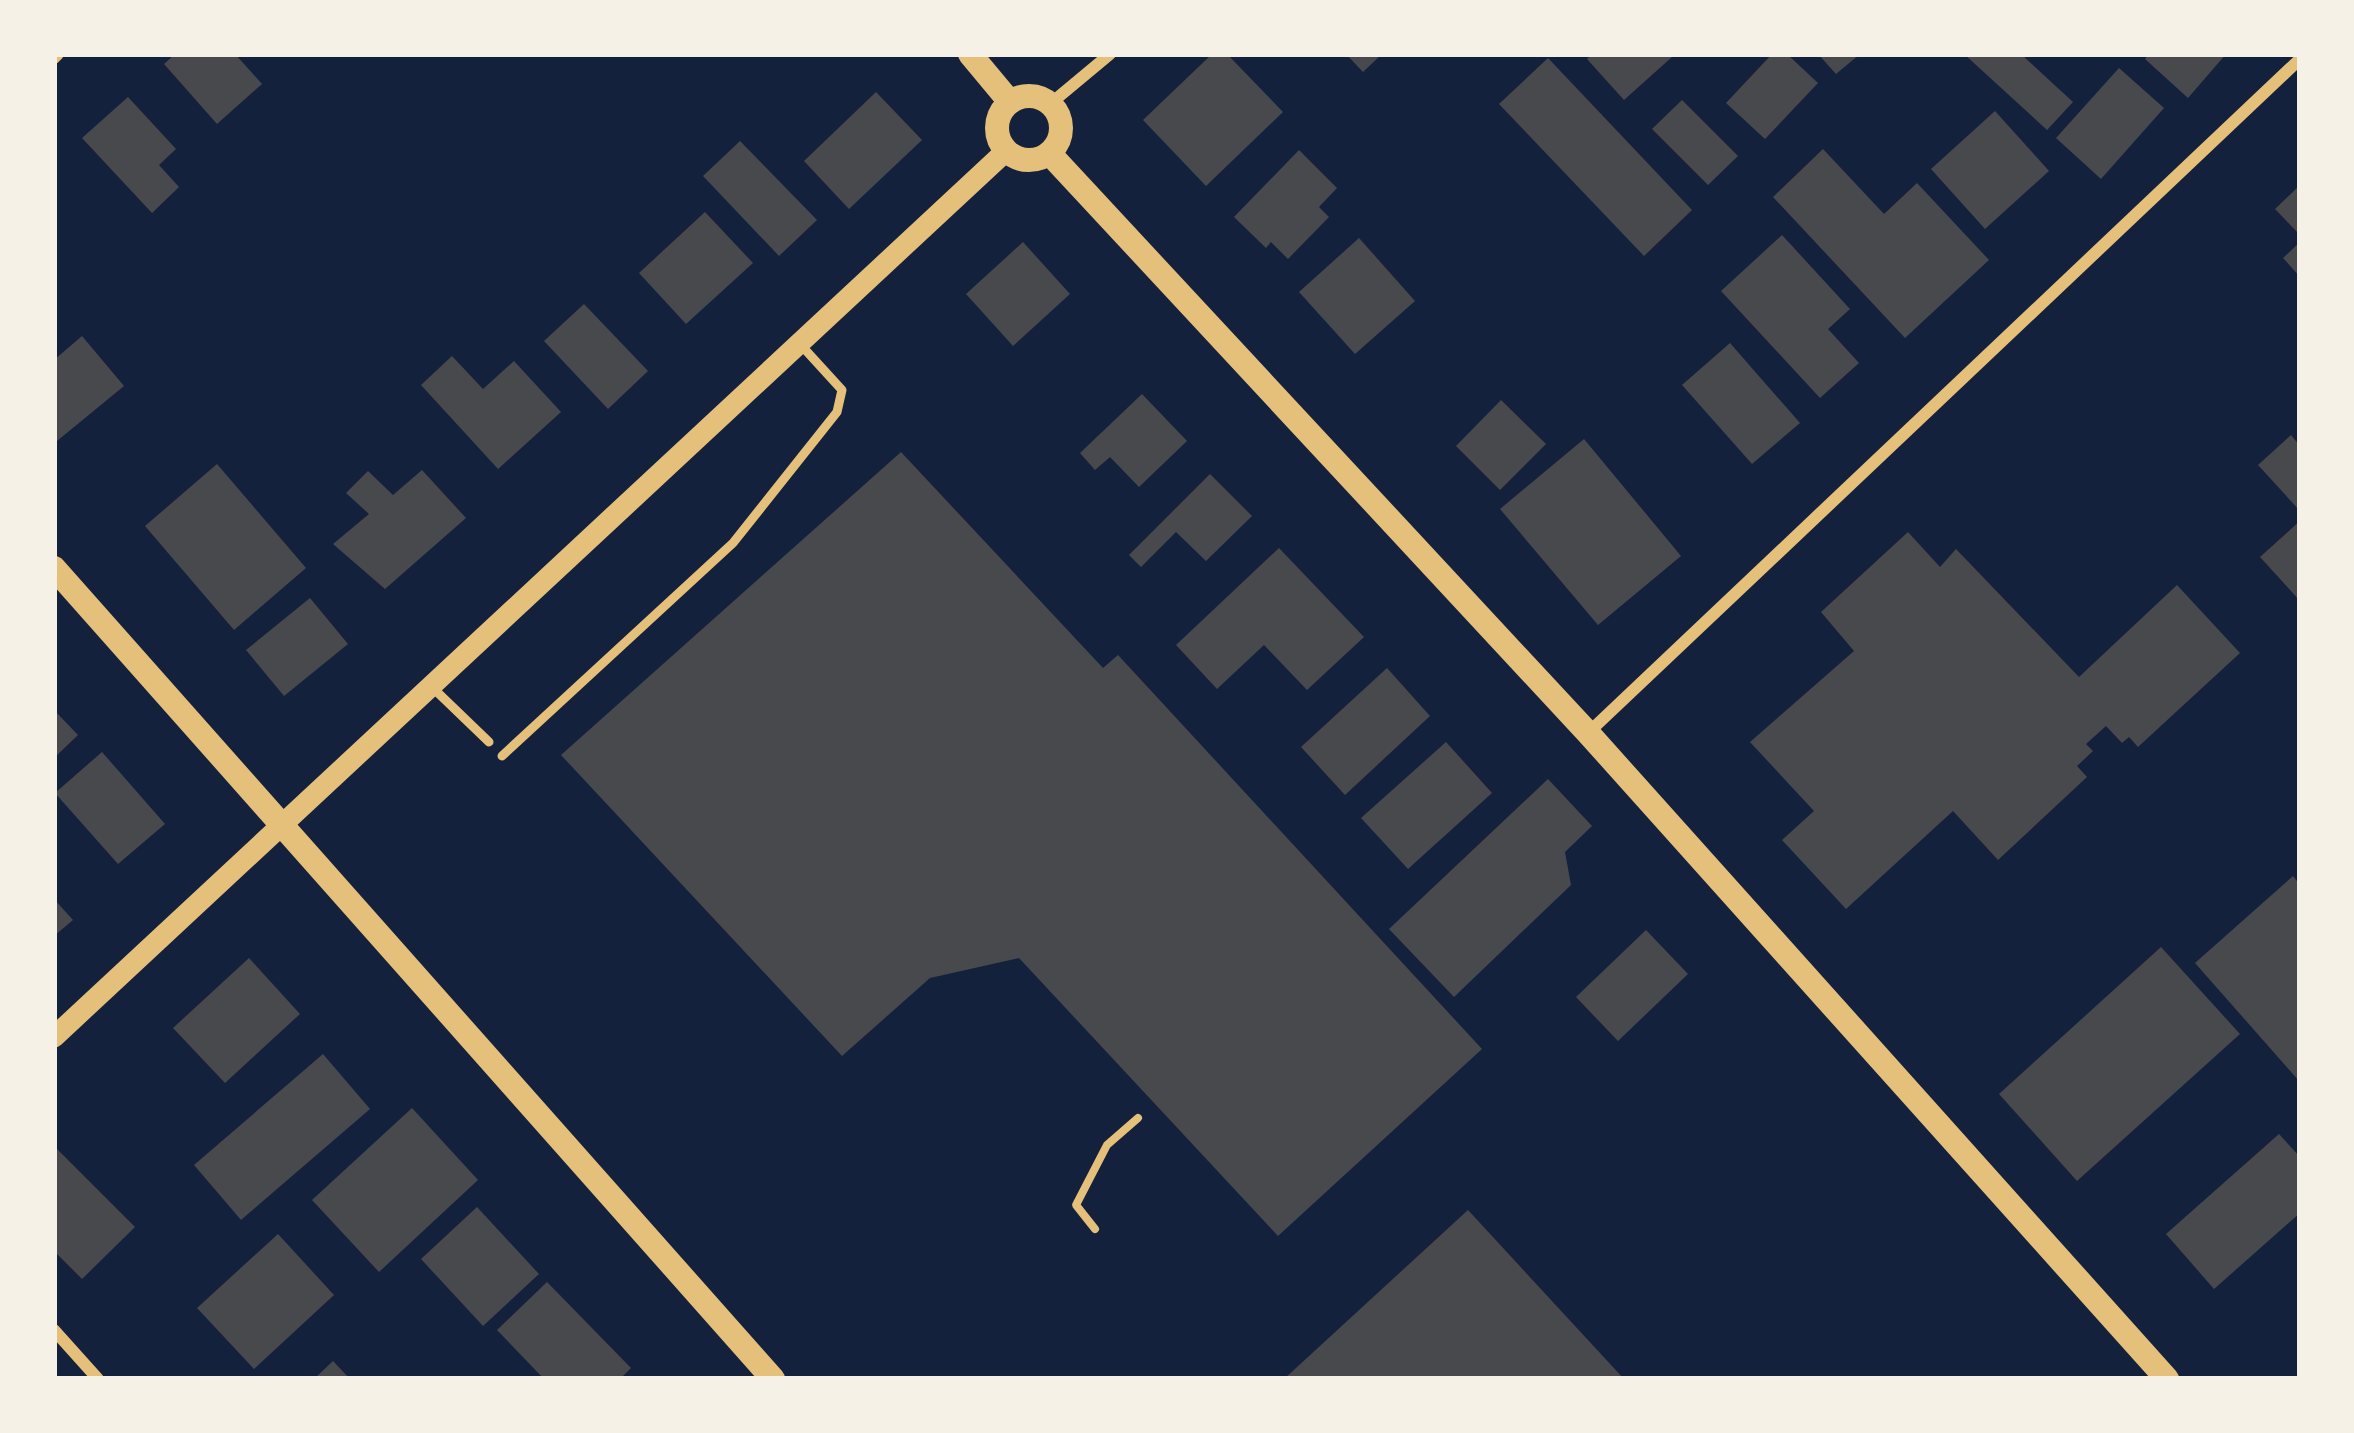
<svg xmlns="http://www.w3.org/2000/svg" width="2354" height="1433" viewBox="0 0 2354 1433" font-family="'IBM Plex Serif',serif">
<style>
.building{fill:#48494c}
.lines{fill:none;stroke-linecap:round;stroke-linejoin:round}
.path{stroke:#e5c07b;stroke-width:8}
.service{stroke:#e5c07b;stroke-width:9}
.minor{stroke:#e5c07b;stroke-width:12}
.tertiary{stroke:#e5c07b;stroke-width:21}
.secondary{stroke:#e5c07b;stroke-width:24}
</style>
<rect width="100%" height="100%" fill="#14213d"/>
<g class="building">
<path d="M175 54H235L262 84 217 124 164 64Z"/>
<path d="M1212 54H1227L1283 112 1206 186 1143 120Z"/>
<path d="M1346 54H1382L1363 72Z"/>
<path d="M1592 54H1669L1672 57 1624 100 1587 59Z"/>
<path d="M1772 54H1787L1818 83 1765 139 1726 103Z"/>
<path d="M1818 54H1860L1836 74Z"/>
<path d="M1964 54H2021L2073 102 2047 130Z"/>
<path d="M2149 54H2226L2188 98 2145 59Z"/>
<path d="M1548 58 1692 210 1644 256 1499 104Z"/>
<path d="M2119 68 2164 108 2101 179 2056 138Z"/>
<path d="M876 92 922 140 849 209 804 161Z"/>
<path d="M128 97 176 149 159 165 179 187 152 213 82 138Z"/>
<path d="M1682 100 1738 156 1708 185 1652 129Z"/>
<path d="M1995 111 2049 171 1985 229 1931 169Z"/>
<path d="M740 141 817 220 779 256 703 176Z"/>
<path d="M1823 149 1884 214 1917 183 1989 260 1905 338 1773 197Z"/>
<path d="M1299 150 1337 188 1319 207 1329 217 1288 259 1271 242 1266 248 1234 217Z"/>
<path d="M2300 185V235L2275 209Z"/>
<path d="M705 212 753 263 686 324 639 273Z"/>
<path d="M1782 235 1850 309 1828 329 1859 363 1820 398 1721 291Z"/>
<path d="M1359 238 1415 301 1355 354 1299 292Z"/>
<path d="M1023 242 1070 294 1013 346 966 294Z"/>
<path d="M2300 242V277L2283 258Z"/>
<path d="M584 304 648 371 608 409 544 341Z"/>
<path d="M82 336 124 386 57 441 54 360Z"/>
<path d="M1730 343 1800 423 1752 464 1682 385Z"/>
<path d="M452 356 483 389 514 361 561 412 498 469 421 385Z"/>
<path d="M1142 394 1187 441 1139 487 1110 457 1095 470 1080 453Z"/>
<path d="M1501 400 1546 444 1500 490 1456 446Z"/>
<path d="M2291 435 2300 446V511L2258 465Z"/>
<path d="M1584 439 1681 556 1598 625 1500 509Z"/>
<path d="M901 452 1103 668 1118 655 1482 1049 1278 1236 1019 958 930 978 842 1056 561 755Z"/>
<path d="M217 464 306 568 234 630 145 526Z"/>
<path d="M422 470 466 518 385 589 333 544 369 514 346 493 368 471 393 495Z"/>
<path d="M1210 474 1252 516 1206 561 1176 532 1141 567 1129 555Z"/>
<path d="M2300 521V601L2260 557Z"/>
<path d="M1908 532 1940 567 1956 549 2079 677 2177 585 2240 653 2138 747 2129 737 2122 743 2106 726 2086 744 2093 751 2077 766 2087 777 1998 860 1953 811 1846 909 1782 840 1814 811 1750 742 1854 651 1821 612Z"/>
<path d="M1279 548 1364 637 1307 690 1264 645 1217 689 1176 645Z"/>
<path d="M310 598 348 644 284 696 246 650Z"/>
<path d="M1387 668 1430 716 1345 795 1301 747Z"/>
<path d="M54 710 78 735 54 758Z"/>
<path d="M1446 742 1492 793 1408 869 1361 818Z"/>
<path d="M102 752 165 824 118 864 55 793Z"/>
<path d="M1548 779 1592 826 1565 852 1571 885 1454 997 1389 929Z"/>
<path d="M2293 876 2300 885V1082L2195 963Z"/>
<path d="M54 899 73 920 54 936Z"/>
<path d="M1646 930 1688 974 1618 1041 1576 997Z"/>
<path d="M2161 947 2240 1034 2077 1181 1999 1094Z"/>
<path d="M249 958 300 1014 225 1083 173 1028Z"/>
<path d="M323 1054 370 1109 241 1220 194 1165Z"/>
<path d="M412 1108 478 1180 379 1272 312 1200Z"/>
<path d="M2279 1134 2300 1157V1213L2214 1289 2166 1234Z"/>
<path d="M54 1146 135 1227 82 1279 54 1251Z"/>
<path d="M477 1207 539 1274 483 1326 421 1259Z"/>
<path d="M1468 1210 1624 1379H1284Z"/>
<path d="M278 1234 334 1295 254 1369 197 1308Z"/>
<path d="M547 1282 631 1368 620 1379H544L497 1330Z"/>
<path d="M333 1361 350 1379H314Z"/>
</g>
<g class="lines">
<path class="path" d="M1095 1229 1076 1205 1107 1145 1138 1118"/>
<g class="service">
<path d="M434 689 489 742"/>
<path d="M502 756 733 543 837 412 842 390 800 344"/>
</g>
<g class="minor">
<path d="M54 58 58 54"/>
<path d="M1050 104 1110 54"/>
<path d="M1588 733 2300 59"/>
<path d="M54 1330 98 1379"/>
</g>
<path class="tertiary" d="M54 1037 1006 151"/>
<g class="secondary">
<path d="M970 54 1010 102"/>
<circle cx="1029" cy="128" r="32"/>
<path d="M1050 154 1588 733 2167 1379"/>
<path d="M54 568 773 1379"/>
</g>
</g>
<rect width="2354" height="1433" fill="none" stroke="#f6f1e7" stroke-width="114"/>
</svg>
